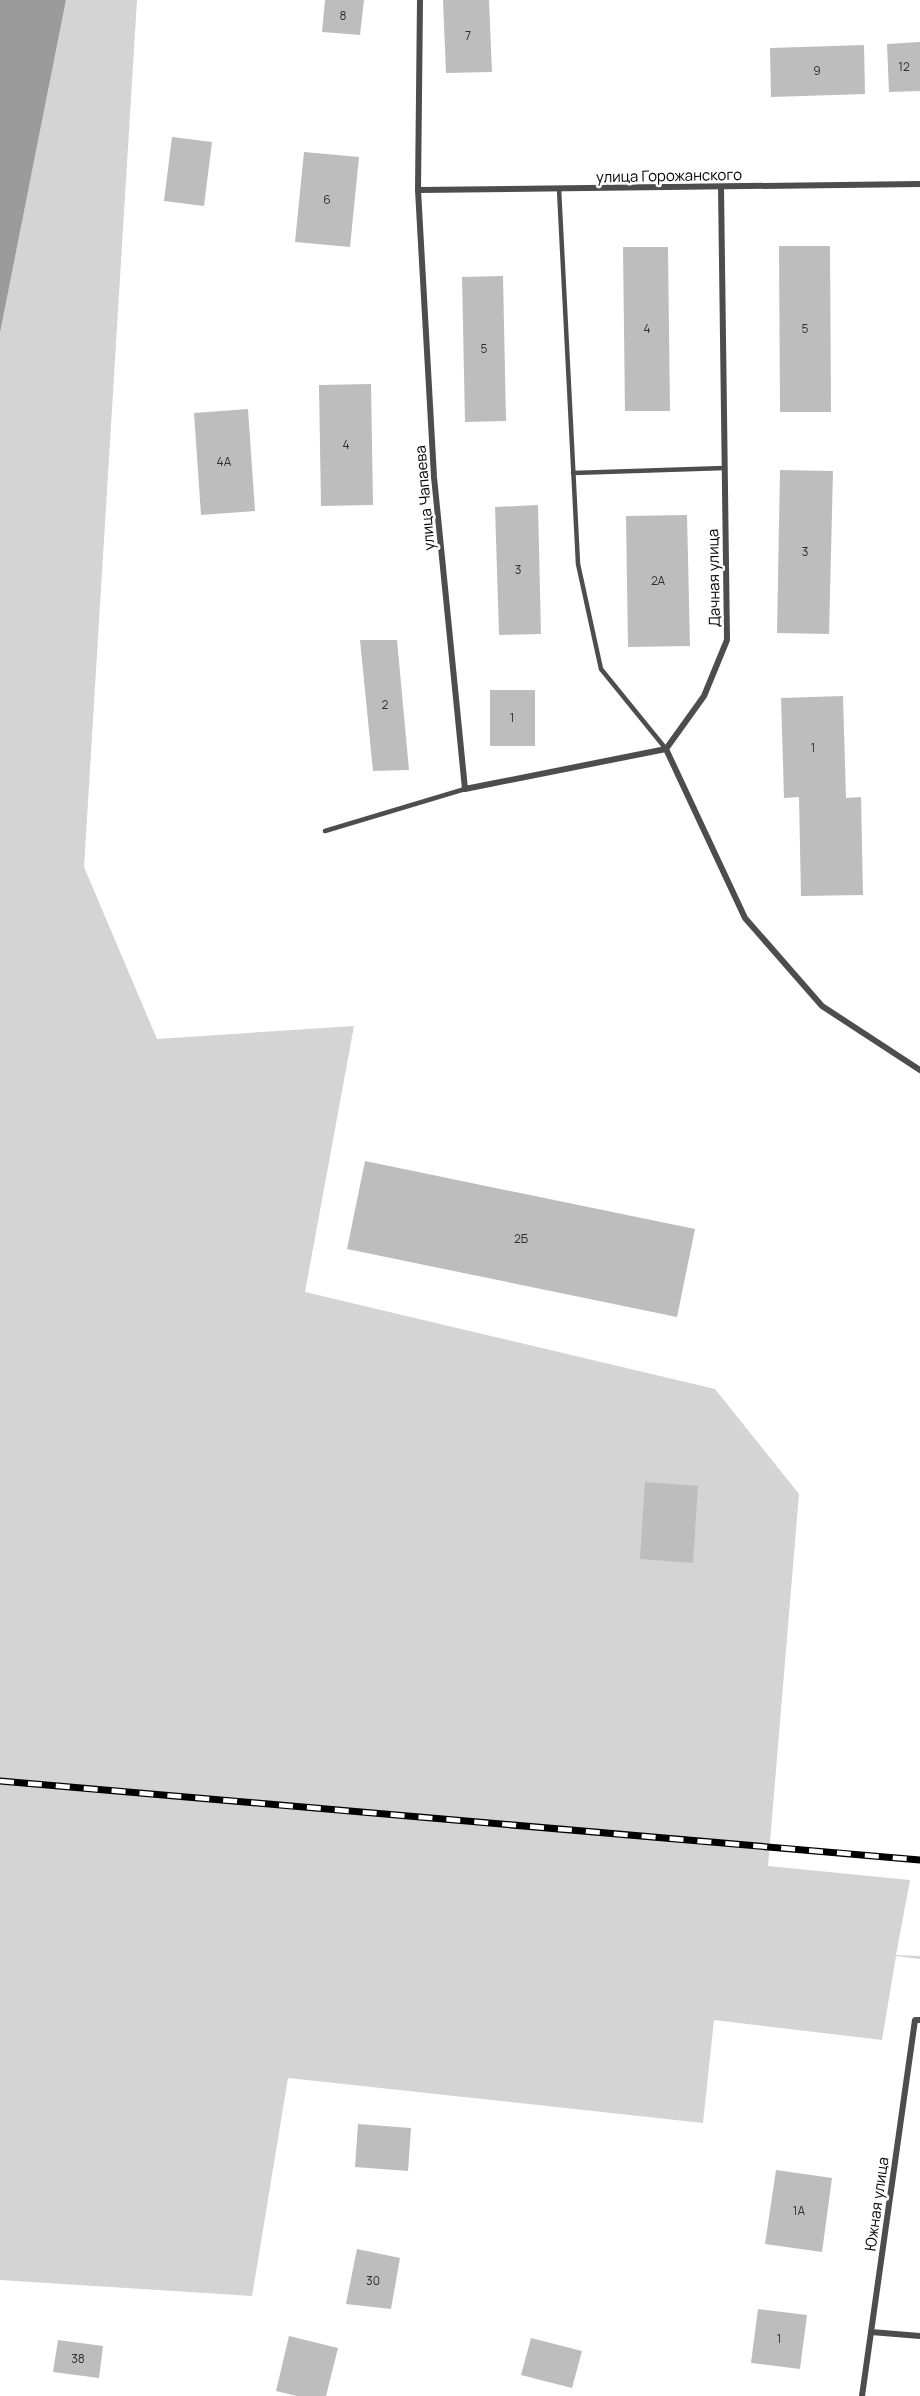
<svg xmlns="http://www.w3.org/2000/svg" width="920" height="2396" viewBox="0 0 920 2396" font-family="Manrope,sans-serif">
<style>
.green{fill:#d4d4d4}
.water{fill:#9b9b9b}
.building{fill:#bdbdbd}
.lines{fill:none;stroke-linecap:round;stroke-linejoin:round}
.lane{stroke:#4d4d4d;stroke-width:4.5}
.street{stroke:#4d4d4d;stroke-width:6}
.rail-casing{stroke:#000;stroke-width:7}
.rail{stroke:#fff;stroke-width:4.5;stroke-dasharray:14;stroke-linecap:butt}
.labels{text-anchor:middle;stroke-width:5;stroke-linejoin:round;paint-order:stroke}
.number-label{font-size:12px;fill:#2f2f2f}
.street-label{font-size:15px;fill:#000;stroke:#fff}
</style>
<rect width="100%" height="100%" fill="#fff"/>
<path class="green" d="M66 0H137L84 867 157 1039 354 1026 305 1292 715 1389 799 1494 768 1866 910 1880 896 1955 920 1956V1959L896 1956 882 2040 714 2020 703 2123 288 2078 252 2296 0 2280V333Z"/>
<path class="water" d="M0 0H66L0 333Z"/>
<g class="building">
<path d="M325 0H364L360 35 322 32Z"/>
<path d="M443 0H489L492 72 446 73Z"/>
<path d="M920 42V91L889 92 887 44Z"/>
<path d="M864 45 865 94 771 97 770 48Z"/>
<path d="M172 137 212 142 204 206 164 201Z"/>
<path d="M304 152 359 157 350 247 295 242Z"/>
<path d="M779 246H830L831 412H780Z"/>
<path d="M623 247H668L670 411H625Z"/>
<path d="M503 276 506 421 465 422 462 277Z"/>
<path d="M371 384 373 505 321 506 319 385Z"/>
<path d="M248 409 255 511 201 515 194 413Z"/>
<path d="M780 470 833 471 829 634 777 633Z"/>
<path d="M538 505 541 634 499 635 495 507Z"/>
<path d="M687 515 690 646 628 647 626 516Z"/>
<path d="M360 640H397L409 770 373 771Z"/>
<rect x="490" y="690" width="45" height="56"/>
<path d="M843 696 846 798 861 797 863 895 801 896 799 797 784 798 781 698Z"/>
<path d="M365 1161 695 1229 677 1317 347 1249Z"/>
<path d="M645 1482 698 1486 693 1563 640 1559Z"/>
<path d="M358 2124 411 2128 408 2171 355 2167Z"/>
<path d="M776 2170 832 2178 822 2252 765 2244Z"/>
<path d="M357 2249 400 2258 391 2309 346 2304Z"/>
<path d="M758 2309 807 2315 800 2369 751 2363Z"/>
<path d="M289 2336 338 2348 326 2396H297L276 2391Z"/>
<path d="M531 2338 582 2351 572 2388 521 2375Z"/>
<path d="M58 2340 103 2346 99 2378 53 2372Z"/>
</g>
<g class="lines">
<g class="lane">
<path d="M559 189 578 564 601 669 666 749"/>
<path d="M573 473 725 468"/>
<path d="M325 831 465 789"/>
</g>
<g class="street">
<path d="M420 0 418 190 434 477 465 789 666 749"/>
<path d="M721 187 727 640 704 696 666 749 745 918 822 1006 920 1070"/>
<path d="M418 190 920 184"/>
<path d="M871 2332 920 2336"/>
<path d="M862 2396 915 2020H920"/>
</g>
<defs>
<path id="rail" d="M0 1781 920 1860"/>
</defs>
<use href="#rail" class="rail-casing"/>
<use href="#rail" class="rail"/>
</g>
<g class="labels">
<g class="number-label">
<text x="343" y="20">8</text>
<text x="468" y="40">7</text>
<text x="904" y="71">12</text>
<text x="817" y="75">9</text>
<text x="327" y="204">6</text>
<text x="647" y="333">4</text>
<text x="805" y="333">5</text>
<text x="484" y="353">5</text>
<text x="346" y="449">4</text>
<text x="224" y="466">4А</text>
<text x="805" y="556">3</text>
<text x="518" y="574">3</text>
<text x="658" y="585">2А</text>
<text x="385" y="709">2</text>
<text x="512" y="722">1</text>
<text x="813" y="752">1</text>
<text x="521" y="1243">2Б</text>
<text x="799" y="2215">1А</text>
<text x="373" y="2285">30</text>
<text x="779" y="2343">1</text>
<text x="78" y="2363">38</text>
</g>
<g class="street-label">
<text transform="translate(669 176) rotate(-1)" y="5">улица Горожанского</text>
<text transform="translate(425 498) rotate(-95)" y="5">улица Чапаева</text>
<text transform="translate(714 578) rotate(-91)" y="5">Дачная улица</text>
<text transform="translate(877 2204) rotate(-82)" y="5">Южная улица</text>
</g>
</g>
</svg>
